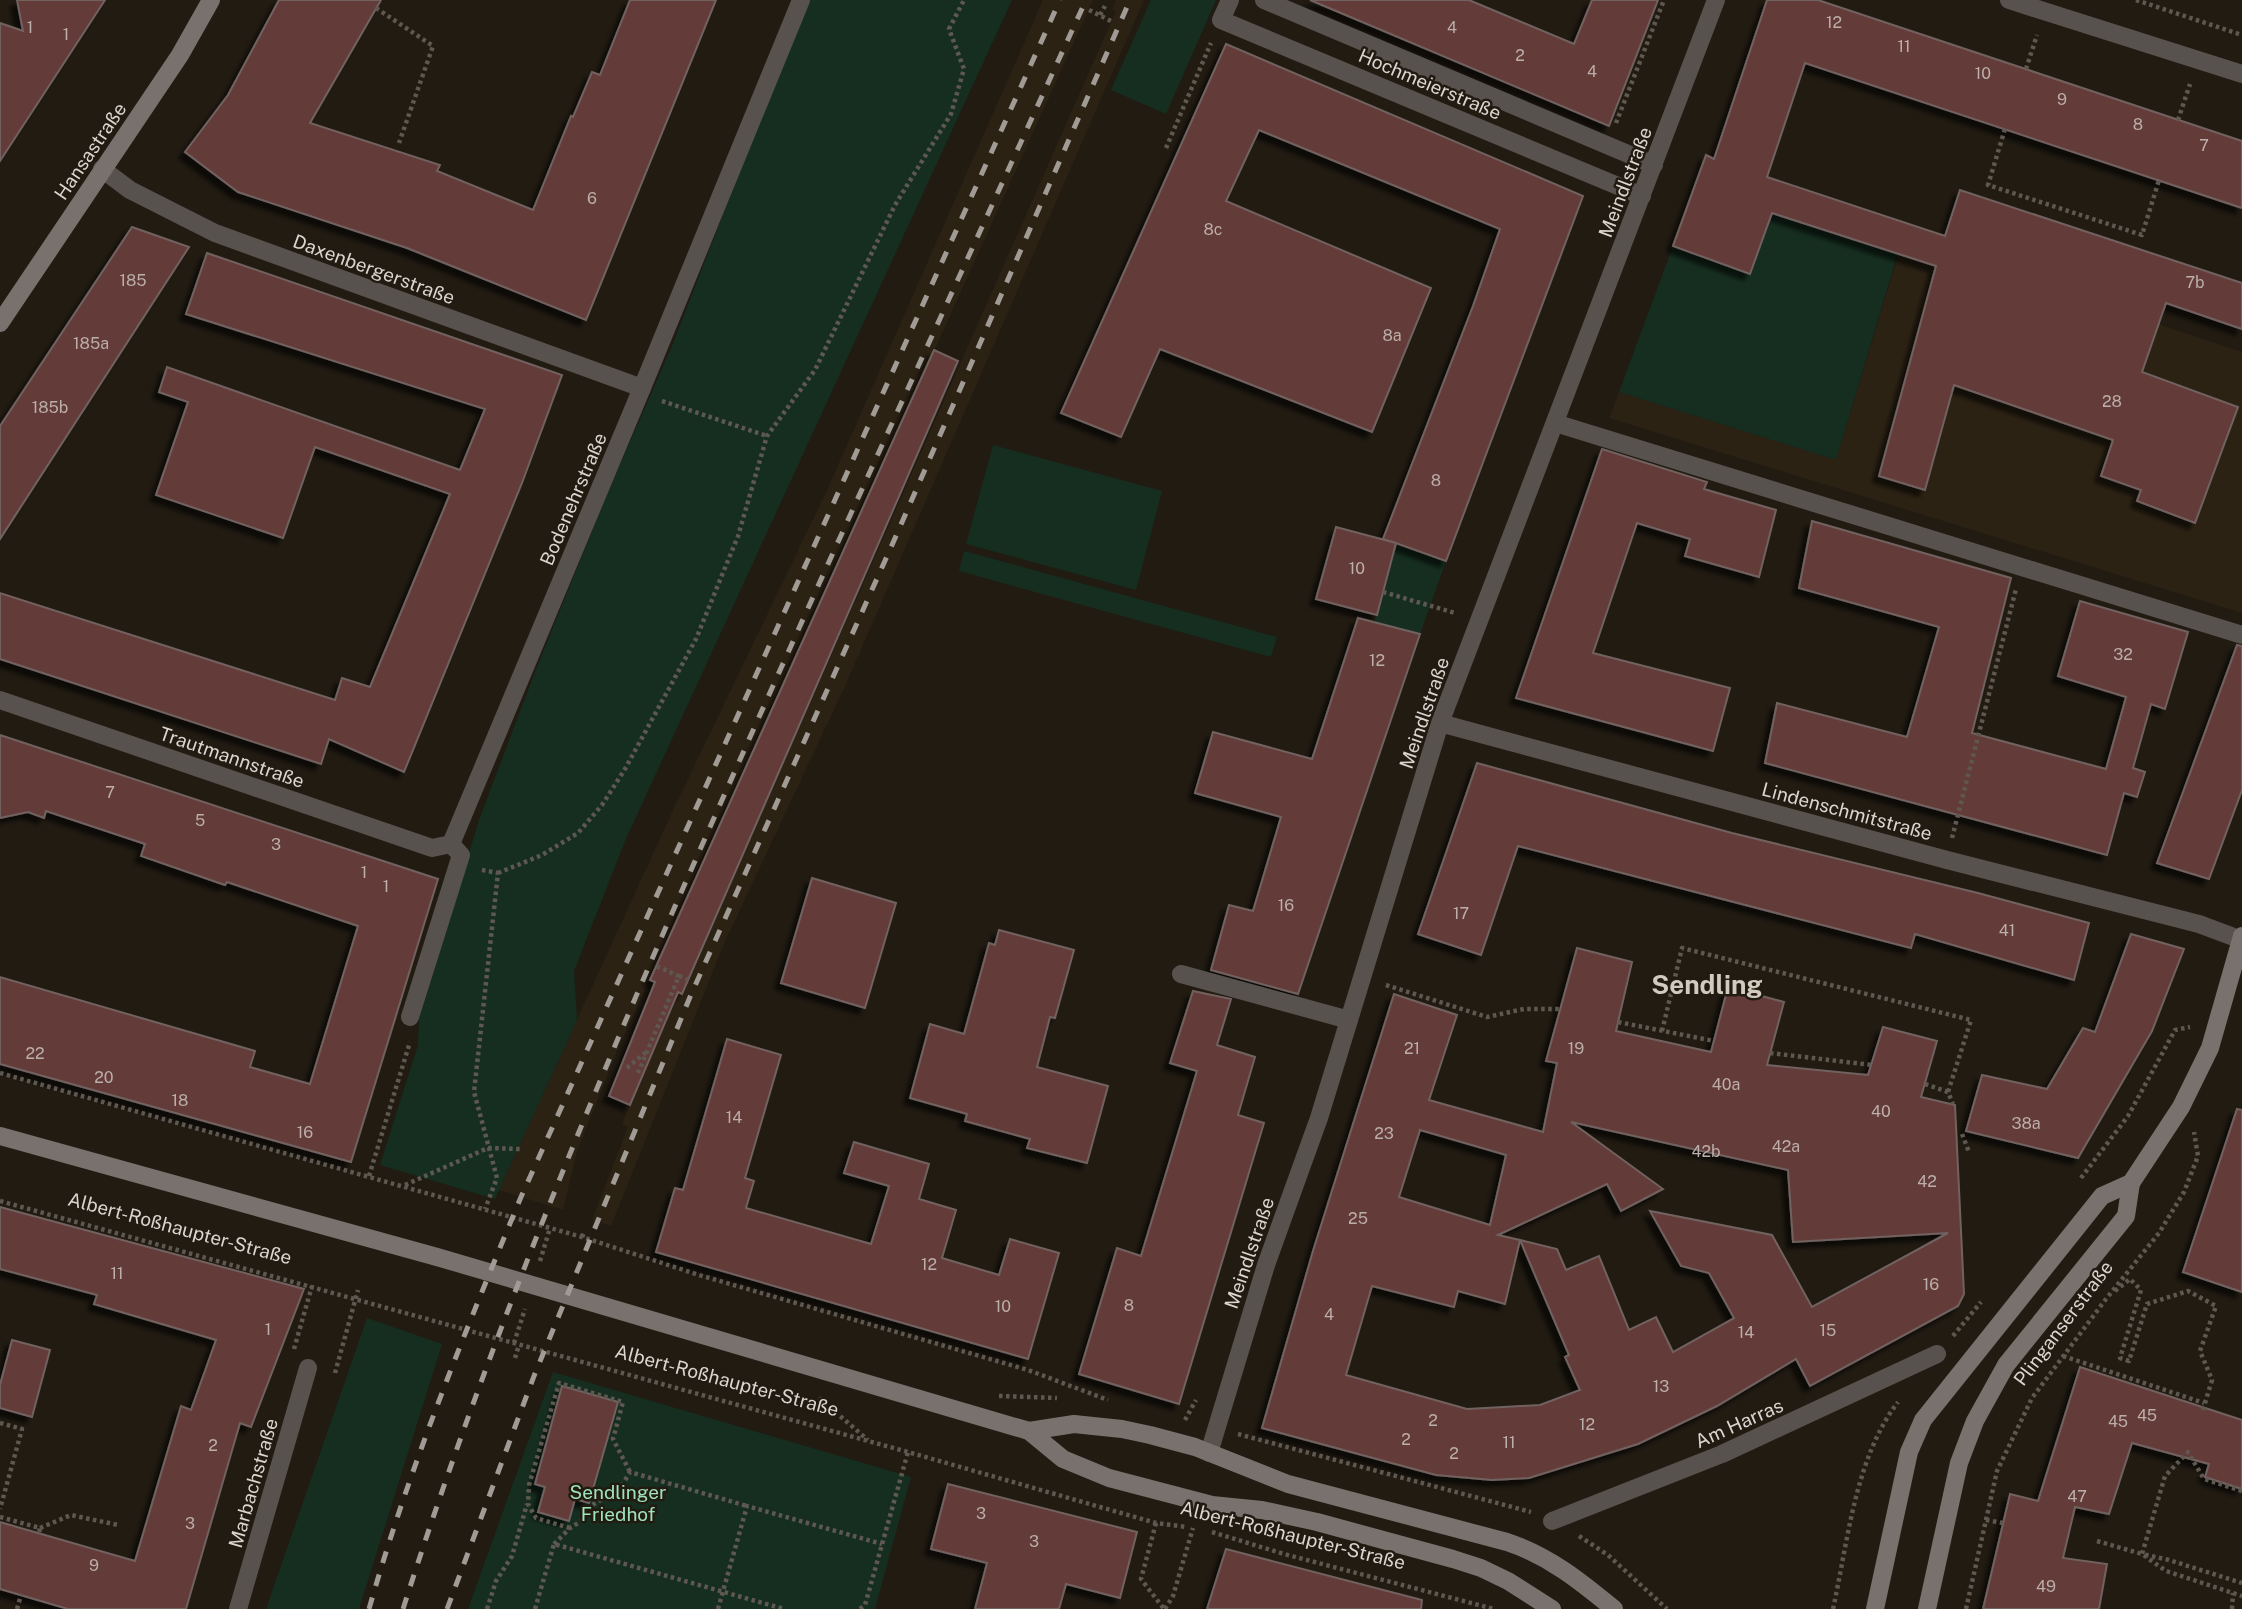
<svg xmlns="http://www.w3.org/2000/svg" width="2242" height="1609" viewBox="0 0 2242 1609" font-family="'Public Sans',sans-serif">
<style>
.built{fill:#2c2214}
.green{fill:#162e20}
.building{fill:#643b39;stroke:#716261;stroke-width:2;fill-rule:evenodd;filter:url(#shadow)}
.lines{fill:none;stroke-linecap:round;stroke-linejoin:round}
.path{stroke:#5e5850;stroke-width:4.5;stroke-dasharray:3.5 3.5;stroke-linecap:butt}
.lane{stroke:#58524f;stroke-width:18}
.street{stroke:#58524f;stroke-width:18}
.secondary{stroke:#79716d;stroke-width:18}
.rail{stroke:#a09b94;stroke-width:5;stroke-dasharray:12 12;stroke-linecap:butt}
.labels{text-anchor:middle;stroke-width:5;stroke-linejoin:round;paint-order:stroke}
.number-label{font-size:16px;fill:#bcaeaa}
.street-label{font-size:19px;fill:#d9d5cf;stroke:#211b12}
.park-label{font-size:19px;fill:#9fe2b9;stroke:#211b12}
.district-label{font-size:26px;font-weight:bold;fill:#d3cabf;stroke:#211b12}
</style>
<defs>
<filter id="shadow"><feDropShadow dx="-6" dy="6" stdDeviation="2" flood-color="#0009"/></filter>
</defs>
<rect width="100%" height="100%" fill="#211b12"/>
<g class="built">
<path d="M1043 0H1093L616 1053 577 1151 563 1210 499 1190 674 808 828 488Z"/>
<path d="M1116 0H1144L846 684 723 946 611 1226 592 1220 628 1127 622 1124 628 1109 678 992 682 994 688 980 1116 11 1112 9Z"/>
<path d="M1903 239 2242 352V613L1609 418 1619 392 1836 460Z"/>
</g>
<g class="green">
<path d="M810 0H1012L625 841 574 971 577 1020 495 1199 380 1165 418 1045 419 1018 479 820 535 672 607 494 672 346 763 112Z"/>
<path d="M1151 0H1216L1166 114 1111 90Z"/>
<path d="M1783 183 1898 253 1836 460 1619 392 1673 246Z"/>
<path d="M993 445 1162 491 1136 590 966 544Z"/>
<path d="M1396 543 1446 561 1420 634 1374 622Z"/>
<path d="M964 551 1277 637 1271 657 959 571Z"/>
<path d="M367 1318 442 1344 359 1609H266Z"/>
<path d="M553 1372 911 1477 875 1609H468Z"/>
</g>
<g class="building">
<path d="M17 0H105L0 161V23L23 31Z"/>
<path d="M279 0H381L310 123 440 165 437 171 533 210 571 116 573 117 592 72 600 75 630 0H716L586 320 407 248 238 192 185 152 228 95Z"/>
<path d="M1310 0H1469L1574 44 1592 0H1658L1609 126Z"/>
<path d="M1767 0H1818L2242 141V208L1805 63 1767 177 1945 236 1960 190 2242 283V329L2166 303 2142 372 2238 407 2195 523 2137 501 2141 490 2101 476 2113 440 1954 385 1925 490 1879 476 1936 266 1772 213 1750 274 1673 246 1706 155 1714 159Z"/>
<path d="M1226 44 1583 196 1446 561 1396 543 1377 615 1316 599 1336 527 1396 543 1383 539 1473 306 1500 229 1259 130 1226 201 1431 288 1372 432 1160 349 1121 437 1061 413Z"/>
<path d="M132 227 189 247 0 539V426Z"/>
<path d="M207 253 562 375 522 483 404 772 329 739 321 764 0 659V593L335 700 342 678 370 687 450 494 315 447 283 538 156 495 188 402 159 392 167 367 460 470 485 409 186 314Z"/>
<path d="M934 350 958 361 682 994 678 992 630 1105 609 1096 655 982 650 980Z"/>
<path d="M1602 449 1707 482 1704 489 1776 510 1759 577 1685 556 1690 539 1637 523 1593 653 1730 688 1713 751 1516 698Z"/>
<path d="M1812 521 2011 578 1972 733 2106 769 2126 697 2058 676 2080 601 2188 632 2165 709 2151 704 2133 768 2145 772 2137 797 2124 793 2107 855 1765 763 1777 703 1907 737 1939 627 1799 588Z"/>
<path d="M1358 618 1420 634 1298 994 1211 970 1229 905 1253 911 1281 817 1195 793 1213 732 1312 759Z"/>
<path d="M2237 645 2242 646V790L2209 879 2157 863Z"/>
<path d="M0 735 438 879 351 1162 0 1064V977L255 1051 250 1067 310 1084 358 926 227 882 225 885 141 856 145 844 46 811 44 818 28 812 0 818Z"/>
<path d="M1477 763 1732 833 1978 893 2089 923 2074 980 1915 934 1911 948 1518 846 1481 955 1418 934Z"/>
<path d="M812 878 896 903 865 1008 781 983Z"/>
<path d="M999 930 1074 950 1055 1018 1050 1017 1037 1067 1108 1086 1087 1163 1027 1148 1030 1139 965 1121 967 1114 910 1098 930 1024 964 1034 989 943 995 945Z"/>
<path d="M2131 934 2184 949 2152 1031 2078 1158 1966 1131 1982 1075 2047 1089 2083 1028 2095 1032Z"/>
<path d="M1577 948 1632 962 1616 1031 1711 1052 1728 987 1784 1002 1767 1065 1868 1075 1883 1027 1937 1041 1921 1097 1955 1105 1964 1294 1958 1306 1810 1386 1796 1359 1717 1406 1638 1444 1529 1478 1492 1480 1436 1475 1262 1428 1313 1251 1394 994 1457 1015 1429 1100 1543 1132 1557 1063 1546 1061ZM1571 1122 1788 1170 1793 1242 1948 1233 1812 1307 1772 1235 1650 1211 1681 1266 1709 1273 1734 1318 1673 1352 1656 1317 1629 1330 1599 1256 1566 1270 1557 1249 1520 1240 1569 1355 1565 1357 1580 1390 1540 1405 1467 1409 1346 1375 1372 1286 1454 1307 1458 1291 1505 1304 1520 1240 1498 1235 1607 1184 1621 1211 1663 1189ZM1420 1130 1506 1155 1490 1225 1399 1197Z"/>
<path d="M1193 991 1231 999 1217 1045 1255 1057 1238 1115 1264 1123 1179 1404 1079 1374 1117 1248 1141 1256 1197 1071 1170 1063Z"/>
<path d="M727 1039 781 1055 745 1178 754 1181 746 1208 871 1244 889 1186 844 1173 854 1142 929 1164 919 1199 956 1210 942 1258 999 1275 1010 1239 1059 1253 1028 1359 656 1252 675 1188 683 1190Z"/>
<path d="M2237 1109 2242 1110V1292L2183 1272Z"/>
<path d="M0 1207 304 1289 251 1427 240 1423 186 1609H68L0 1589V1522L135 1561 181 1406 191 1410 216 1340 94 1304 97 1295 0 1269Z"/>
<path d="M12 1340 50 1350 32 1417 0 1408V1385Z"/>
<path d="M2080 1367 2242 1420V1489L2205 1477 2209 1464 2132 1443 2109 1514 2075 1507 2063 1558 2107 1564 2099 1609H1983L2010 1494 2038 1501Z"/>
<path d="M562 1386 618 1402 589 1503 575 1499 569 1521 538 1512 545 1487 535 1484Z"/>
<path d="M948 1484 1137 1532 1120 1598 1066 1584 1059 1609H975L987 1563 931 1549Z"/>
<path d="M1226 1549 1422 1600 1421 1609H1207Z"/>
</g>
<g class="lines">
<g class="path">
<path d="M2136 0 2242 35"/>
<path d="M376 8 433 46 399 143"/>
<path d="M1089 10 1111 21"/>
<path d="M1100 15 1105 6"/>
<path d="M2026 69 2037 35"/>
<path d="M2178 120 2190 84"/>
<path d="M1616 123 1664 0"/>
<path d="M2005 129 1988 185 2142 235 2159 180"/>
<path d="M1166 148 1211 43"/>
<path d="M662 401 767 436"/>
<path d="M1383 592 1455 613"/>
<path d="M1952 838 2016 589"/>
<path d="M482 870 498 873 474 1092 497 1178 485 1209"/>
<path d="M498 873 542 855 578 833 602 805 625 769 696 639 738 536 767 436 815 370 895 205 951 114 964 69 949 29 964 0"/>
<path d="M679 976 688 980"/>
<path d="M1386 985 1487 1017 1524 1009H1560"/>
<path d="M1618 1022 1714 1041"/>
<path d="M1662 1031 1682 948 1971 1020 1948 1092"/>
<path d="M1770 1053 1872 1065"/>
<path d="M627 1068 646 1052"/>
<path d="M0 1073 582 1237 699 1275 1028 1370 1108 1400"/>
<path d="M638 1073 679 976 656 966"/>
<path d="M1925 1084 1948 1092 1953 1104"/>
<path d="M1962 1134 1969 1152"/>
<path d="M369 1176 410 1042"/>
<path d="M2081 1178 2128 1116 2175 1030 2190 1027"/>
<path d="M405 1185 488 1148 520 1149"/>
<path d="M0 1201 908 1452 1156 1523 1187 1527"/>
<path d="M582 1237 585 1231"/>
<path d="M540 1261 550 1228"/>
<path d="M2115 1291 2130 1279 2141 1290 2120 1358 2129 1361 2147 1304 2188 1291 2216 1306 2200 1351 2212 1380 2202 1413"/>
<path d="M1953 1336 1981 1302"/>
<path d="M514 1343 525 1309"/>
<path d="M294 1349 312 1286"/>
<path d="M2063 1356 2204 1403"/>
<path d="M515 1358 519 1345"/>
<path d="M335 1373 358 1290"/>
<path d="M999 1396 1057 1398"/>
<path d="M819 1398 868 1440"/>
<path d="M1185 1420 1196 1400"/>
<path d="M0 1423 22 1429 0 1509"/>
<path d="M1238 1434 1531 1512"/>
<path d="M2242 1491 2204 1479 2188 1452 2165 1476 2142 1554 2169 1560 2242 1583"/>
<path d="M0 1517 40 1528 39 1533"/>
<path d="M1986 1520 2003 1523"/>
<path d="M1156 1523 1141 1579 1164 1609"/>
<path d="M40 1528 71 1515 118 1525"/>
<path d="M570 1528 536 1518 528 1504 529 1485 559 1383 623 1402 613 1439 630 1472"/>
<path d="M1212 1532 1284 1554 1494 1609"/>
<path d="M1579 1536 1608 1555 1667 1609"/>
<path d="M2097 1541 2142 1554 2166 1571 2242 1596"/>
<path d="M554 1544 570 1528 583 1520 592 1505 619 1490 630 1472 747 1506"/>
<path d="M17 1609 21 1595"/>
<path d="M487 1609 496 1581 512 1556 527 1504"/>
<path d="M535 1609 554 1544 784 1609"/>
<path d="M718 1609 747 1506 882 1544"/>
<path d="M860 1609 865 1605 908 1452"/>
<path d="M1165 1609 1173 1596 1193 1528"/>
<path d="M1833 1609C1848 1541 1855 1458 1898 1402"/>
<path d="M1966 1609 1997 1471 2032 1398 2106 1299 2159 1233 2184 1192 2198 1156 2194 1132"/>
<path d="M2232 1609 2233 1593"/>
</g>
<g class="lane">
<path d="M1230 0 1221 20 1642 196"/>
<path d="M1264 0 1654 165"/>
<path d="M1555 423 2242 635"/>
<path d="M1181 974 1349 1020"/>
</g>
<g class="street">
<path d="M2009 0 2242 74"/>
<path d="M102 169 130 190 215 233 642 388"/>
<path d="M0 700 432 848 451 844"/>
<path d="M1440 723 1947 860 2199 924 2242 940"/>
<path d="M451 844 642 388 801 0"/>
<path d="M410 1017 461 855 451 844"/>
<path d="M1209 1453 1266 1265 1319 1118 1440 723 1716 0"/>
<path d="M1552 1521 1722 1454 1937 1354"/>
<path d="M238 1609 308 1368"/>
</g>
<g class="secondary">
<path d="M0 323 180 55 211 0"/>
<path d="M0 1136 437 1257 1029 1431 1063 1459 1109 1478 1212 1505 1262 1510 1317 1522 1453 1559 1481 1568 1508 1581 1552 1609"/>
<path d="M1029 1431 1074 1424 1122 1429 1150 1435 1195 1447 1288 1484 1507 1542C1549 1556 1580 1581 1614 1609"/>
<path d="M1875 1609 1909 1452 1923 1420 2102 1196 2131 1183"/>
<path d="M1927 1609 1959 1463 1975 1421 2006 1365 2126 1216 2131 1183 2181 1107 2210 1048 2242 936"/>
</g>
<g class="rail">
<path d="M369 1609C409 1468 465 1332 521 1197L1060 0"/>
<path d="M403 1609C491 1332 604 1065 722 800 841 532 964 267 1086 0"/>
<path d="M447 1609 534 1376 690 997 896 536 1130 0"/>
</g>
</g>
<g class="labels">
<g class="number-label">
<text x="1834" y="28">12</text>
<text x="30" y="33">1</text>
<text x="1452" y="33">4</text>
<text x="66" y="40">1</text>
<text x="1904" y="52">11</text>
<text x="1520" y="61">2</text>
<text x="1592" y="77">4</text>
<text x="1983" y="79">10</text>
<text x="2062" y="105">9</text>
<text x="2138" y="130">8</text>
<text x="2204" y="151">7</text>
<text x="592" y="204">6</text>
<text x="1213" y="235">8c</text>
<text x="133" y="286">185</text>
<text x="2195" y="288">7b</text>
<text x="1392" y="341">8a</text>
<text x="91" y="349">185a</text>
<text x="2112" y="407">28</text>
<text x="50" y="413">185b</text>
<text x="1436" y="486">8</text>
<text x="1357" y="574">10</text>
<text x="2123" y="660">32</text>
<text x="1377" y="666">12</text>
<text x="110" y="798">7</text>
<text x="200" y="826">5</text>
<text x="276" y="850">3</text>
<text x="364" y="878">1</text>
<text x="386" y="892">1</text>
<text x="1286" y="911">16</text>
<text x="1461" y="919">17</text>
<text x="2007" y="936">41</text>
<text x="1412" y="1054">21</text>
<text x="1576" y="1054">19</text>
<text x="35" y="1059">22</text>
<text x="104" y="1083">20</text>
<text x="1726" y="1090">40a</text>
<text x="180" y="1106">18</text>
<text x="1881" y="1117">40</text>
<text x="734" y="1123">14</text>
<text x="2026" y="1129">38a</text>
<text x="305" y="1138">16</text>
<text x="1384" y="1139">23</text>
<text x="1786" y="1152">42a</text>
<text x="1706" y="1157">42b</text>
<text x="1927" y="1187">42</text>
<text x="1358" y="1224">25</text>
<text x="929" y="1270">12</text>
<text x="117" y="1279">11</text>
<text x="1931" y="1290">16</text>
<text x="1129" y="1311">8</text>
<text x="1003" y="1312">10</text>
<text x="1329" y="1320">4</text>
<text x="268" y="1335">1</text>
<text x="1828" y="1336">15</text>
<text x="1746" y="1338">14</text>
<text x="1661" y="1392">13</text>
<text x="2147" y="1421">45</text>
<text x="1433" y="1426">2</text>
<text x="2118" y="1427">45</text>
<text x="1587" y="1430">12</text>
<text x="1406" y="1445">2</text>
<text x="1509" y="1448">11</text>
<text x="213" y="1451">2</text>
<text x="1454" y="1459">2</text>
<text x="2077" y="1502">47</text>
<text x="981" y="1519">3</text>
<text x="190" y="1529">3</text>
<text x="1034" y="1547">3</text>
<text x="94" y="1571">9</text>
<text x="2046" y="1592">49</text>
</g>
<g class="street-label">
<text transform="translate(1430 84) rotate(23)" y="7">Hochmeierstraße</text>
<text transform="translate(90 151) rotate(-56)" y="7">Hansastraße</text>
<text transform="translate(1625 182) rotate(-69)" y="7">Meindlstraße</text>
<text transform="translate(374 269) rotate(20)" y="7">Daxenbergerstraße</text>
<text transform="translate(573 499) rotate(-67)" y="7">Bodenehrstraße</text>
<text transform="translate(1424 713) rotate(-71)" y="7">Meindlstraße</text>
<text transform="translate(232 757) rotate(19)" y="7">Trautmannstraße</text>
<text transform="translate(1847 811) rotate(15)" y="7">Lindenschmitstraße</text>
<text transform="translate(180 1228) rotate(15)" y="7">Albert-Roßhaupter-Straße</text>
<text transform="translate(1249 1253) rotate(-71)" y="7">Meindlstraße</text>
<text transform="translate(2063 1323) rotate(-53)" y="7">Plinganserstraße</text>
<text transform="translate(727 1380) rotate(15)" y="7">Albert-Roßhaupter-Straße</text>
<text transform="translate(1739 1423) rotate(-24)" y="7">Am Harras</text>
<text transform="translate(253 1483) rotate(-74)" y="7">Marbachstraße</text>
<text transform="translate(1293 1535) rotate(14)" y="7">Albert-Roßhaupter-Straße</text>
</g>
<g class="park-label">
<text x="618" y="1499">Sendlinger<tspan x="618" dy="22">Friedhof</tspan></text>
</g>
<g class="district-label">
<text x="1707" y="994">Sendling</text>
</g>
</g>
</svg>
